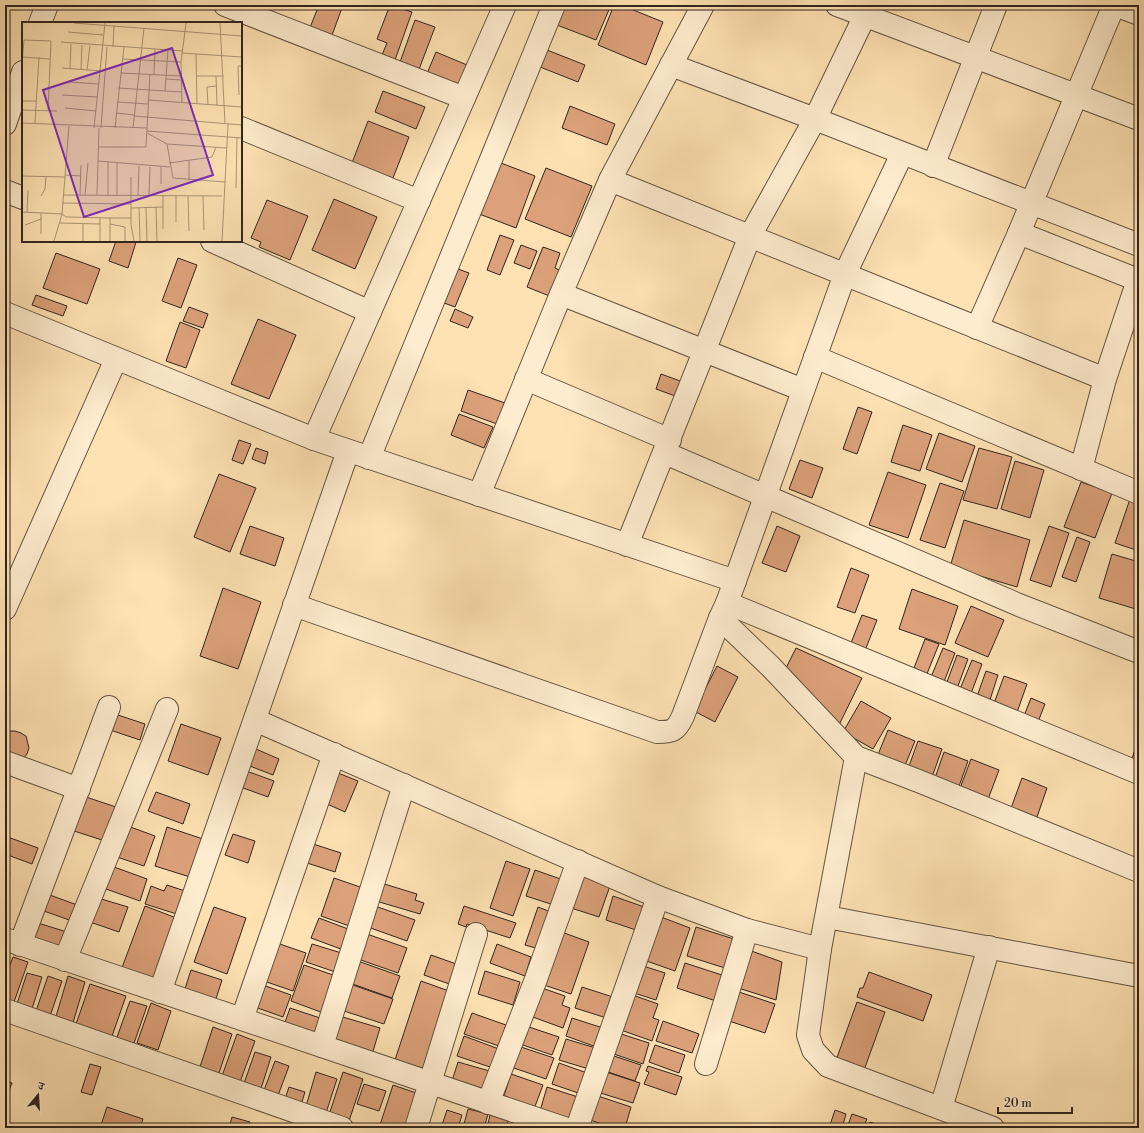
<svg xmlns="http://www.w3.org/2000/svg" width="1144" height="1133" viewBox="0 0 1144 1133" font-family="'Libre Bodoni','Noto Serif Devanagari',serif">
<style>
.building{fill:#dca17a;stroke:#31251d}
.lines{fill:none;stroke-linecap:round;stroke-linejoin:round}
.minor-casing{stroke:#645442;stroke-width:24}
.minor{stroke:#feecce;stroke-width:22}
.inset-road{fill:none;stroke:#ac9677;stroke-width:1}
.view{fill:#7b2cbf;fill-opacity:0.15;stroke:#7b2cbf;stroke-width:2}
.inset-edge{fill:none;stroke:#31251d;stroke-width:2}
</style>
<rect width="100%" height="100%" fill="#fee2b3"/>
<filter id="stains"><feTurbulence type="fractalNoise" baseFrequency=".005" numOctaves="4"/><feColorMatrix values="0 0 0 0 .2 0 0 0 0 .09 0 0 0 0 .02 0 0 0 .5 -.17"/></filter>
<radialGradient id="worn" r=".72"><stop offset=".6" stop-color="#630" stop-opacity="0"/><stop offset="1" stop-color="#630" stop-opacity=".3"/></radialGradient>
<g class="building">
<path d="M319 5H343L331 38 309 30Z"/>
<path d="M390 5 412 12 395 60 382 55 387 43 377 39Z"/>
<path d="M565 5H611L596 40 557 25Z"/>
<path d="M614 5H621L663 22 646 65 598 45Z"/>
<path d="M415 20 435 27 418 72 399 65Z"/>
<path d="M542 48 585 65 578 82 535 65Z"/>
<path d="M436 52 467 65 456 89 426 76Z"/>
<path d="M383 91 425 107 416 129 375 112Z"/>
<path d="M570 106 615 124 607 145 562 128Z"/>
<path d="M368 121 409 137 393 178 352 163Z"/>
<path d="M493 160 535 176 516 228 474 212Z"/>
<path d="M546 168 592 186 571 237 525 219Z"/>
<path d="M334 199 377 217 355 269 312 250Z"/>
<path d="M267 200 308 216 290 260 259 247 261 242 251 238Z"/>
<path d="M500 235 514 240 500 275 487 270Z"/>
<path d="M116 241H133L136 242 128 268 109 261Z"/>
<path d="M521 245 537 251 530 269 514 263Z"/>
<path d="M543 247 560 253 555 268 561 271 552 297 527 287Z"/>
<path d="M56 253 100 269 87 304 43 288Z"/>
<path d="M178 258 197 265 181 308 162 301Z"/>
<path d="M450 266 469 273 455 307 436 300Z"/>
<path d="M36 295 67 306 63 316 32 305Z"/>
<path d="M189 307 208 314 203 328 183 321Z"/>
<path d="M455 309 473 317 468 328 450 321Z"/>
<path d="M258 319 296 335 269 399 231 384Z"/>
<path d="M180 322 200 330 186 368 166 361Z"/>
<path d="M661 374 683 382 678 397 656 389Z"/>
<path d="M468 390 505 403 497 424 461 411Z"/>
<path d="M858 407 872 412 857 454 843 449Z"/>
<path d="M459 414 493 427 484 448 451 435Z"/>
<path d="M903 425 932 435 920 471 891 462Z"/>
<path d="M939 433 975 446 962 482 926 469Z"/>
<path d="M239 440 251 444 243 464 232 460Z"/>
<path d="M256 448 268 452 265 464 252 459Z"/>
<path d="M979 448 1012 457 997 509 963 500Z"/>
<path d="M800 460 823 468 812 498 789 489Z"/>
<path d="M1015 461 1044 470 1030 518 1001 509Z"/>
<path d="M888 472 926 485 908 538 869 525Z"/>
<path d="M219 474 256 488 230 552 194 537Z"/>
<path d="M1081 482 1112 493 1095 538 1064 527Z"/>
<path d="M940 483 964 491 945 548 920 540Z"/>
<path d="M1131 496 1139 498V551L1115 543Z"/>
<path d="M964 520 1030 540 1017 587 950 567Z"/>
<path d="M250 526 284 538 275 566 240 554Z"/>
<path d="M777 526 800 536 786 572 762 563Z"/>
<path d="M1049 526 1069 533 1051 587 1030 580Z"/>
<path d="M1077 537 1090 542 1076 582 1062 577Z"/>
<path d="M1112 554 1139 562V610L1099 598Z"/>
<path d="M851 568 869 575 855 613 837 607Z"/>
<path d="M223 588 261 602 238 669 200 656Z"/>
<path d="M912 589 958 606 945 645 899 629Z"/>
<path d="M971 606 1004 620 988 657 955 643Z"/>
<path d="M862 615 877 620 864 653 849 648Z"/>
<path d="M925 639 939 644 924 681 911 676Z"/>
<path d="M796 648 862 678 838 727 784 672Z"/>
<path d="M943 648 955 653 942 687 929 682Z"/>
<path d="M957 655 968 659 955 694 944 690Z"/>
<path d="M972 660 982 664 969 699 958 694Z"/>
<path d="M717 666 738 677 715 722 694 711Z"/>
<path d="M986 671 998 675 987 709 974 705Z"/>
<path d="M1004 676 1027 684 1015 718 992 709Z"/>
<path d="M1031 698 1045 704 1036 727 1022 721Z"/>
<path d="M861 701 891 718 873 749 843 732Z"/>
<path d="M112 713 145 724 140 740 107 729Z"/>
<path d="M181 724 221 738 208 775 168 761Z"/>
<path d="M888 730 915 741 904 768 877 757Z"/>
<path d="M9 731H15L21 733 26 736 29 748 27 754 23 759 5 760V733Z"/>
<path d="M1139 738V771L1129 767Z"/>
<path d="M918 741 942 749 932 777 908 769Z"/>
<path d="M249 746 279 759 273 775 242 763Z"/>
<path d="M944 752 968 761 958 789 934 781Z"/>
<path d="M971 759 999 770 987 802 959 791Z"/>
<path d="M241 769 274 781 268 797 235 785Z"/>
<path d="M338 773 358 781 345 812 325 803Z"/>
<path d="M1022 778 1047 788 1036 820 1010 811Z"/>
<path d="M156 792 190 804 183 824 148 811Z"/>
<path d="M83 796 116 807 105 841 71 830Z"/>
<path d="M125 825 155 836 144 866 114 856Z"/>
<path d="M167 827 203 839 190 877 155 866Z"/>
<path d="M233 834 255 841 248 863 225 855Z"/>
<path d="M5 836 38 848 32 864 5 854Z"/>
<path d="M310 843 341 853 335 872 304 862Z"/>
<path d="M506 861 530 869 513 916 490 908Z"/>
<path d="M114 867 147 879 140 901 106 889Z"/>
<path d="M535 870 569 882 560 907 526 896Z"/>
<path d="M5 871 10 873 5 888Z"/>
<path d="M576 874 610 886 599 917 565 906Z"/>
<path d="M334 878 363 888 355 928 321 916Z"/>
<path d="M381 883 417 894 415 900 424 903 420 914 376 901Z"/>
<path d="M167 885 191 893 183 916 145 904 151 886 164 891Z"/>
<path d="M47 894 80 906 75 922 41 910Z"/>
<path d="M613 896 647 908 639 931 606 920Z"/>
<path d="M98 898 128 907 119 932 90 922Z"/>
<path d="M372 905 415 920 407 941 365 926Z"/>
<path d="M145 906 179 919 155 985 120 973Z"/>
<path d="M464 906 516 923 510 938 467 924 466 927 458 924Z"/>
<path d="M214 907 246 918 227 974 194 962Z"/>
<path d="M538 907 551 912 539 949 525 945Z"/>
<path d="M661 917 690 928 675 971 641 959Z"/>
<path d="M319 918 356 932 349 952 311 938Z"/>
<path d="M38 923 70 933 64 952 32 941Z"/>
<path d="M696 927 734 939 725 968 687 956Z"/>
<path d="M556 930 589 942 571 994 538 983Z"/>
<path d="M364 933 407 948 398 973 355 958Z"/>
<path d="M271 941 306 953 293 991 258 979Z"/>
<path d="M312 944 348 955 341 974 306 962Z"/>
<path d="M497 944 531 957 525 976 490 963Z"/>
<path d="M743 948 782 962 776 1000 732 986Z"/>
<path d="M431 955 462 966 455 986 424 975Z"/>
<path d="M13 957 28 962 13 1005 5 1002V978Z"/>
<path d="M355 960 400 976 392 998 347 982Z"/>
<path d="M685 963 725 976 716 1001 677 988Z"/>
<path d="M637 964 665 973 656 1000 628 991Z"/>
<path d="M304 965 339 977 326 1014 291 1001Z"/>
<path d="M191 970 222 980 214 1005 183 995Z"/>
<path d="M485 971 520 982 513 1005 478 994Z"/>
<path d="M869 972 932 995 923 1021 857 997 860 988H863Z"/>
<path d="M27 973 42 977 31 1012 16 1007Z"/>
<path d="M48 976 62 981 49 1019 35 1014Z"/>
<path d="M68 976 85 982 72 1026 55 1020Z"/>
<path d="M421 981 449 991 425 1075 393 1066Z"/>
<path d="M347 983 393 999 384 1024 338 1009Z"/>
<path d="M90 984 126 996 111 1039 75 1027Z"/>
<path d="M260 984 291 995 283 1017 252 1006Z"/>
<path d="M536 986 565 996 562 1005 570 1008 563 1028 530 1016Z"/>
<path d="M582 987 619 999 613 1020 575 1008Z"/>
<path d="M733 990 775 1004 765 1033 723 1019Z"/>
<path d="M627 993 658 1004 653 1018 659 1020 652 1041 618 1029Z"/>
<path d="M130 1001 147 1006 133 1046 116 1040Z"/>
<path d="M857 1002 885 1012 863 1073 835 1063Z"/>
<path d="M151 1003 171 1011 158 1050 137 1043Z"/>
<path d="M290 1008 320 1018 313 1039 283 1028Z"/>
<path d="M472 1013 506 1025 499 1046 464 1034Z"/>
<path d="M336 1015 380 1028 371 1058 327 1045Z"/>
<path d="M572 1018 606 1029 599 1048 566 1036Z"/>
<path d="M663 1021 699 1034 692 1053 656 1041Z"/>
<path d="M526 1026 559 1037 552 1055 520 1044Z"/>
<path d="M213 1027 232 1034 218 1076 199 1070Z"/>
<path d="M615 1032 649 1043 643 1064 608 1052Z"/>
<path d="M237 1034 255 1041 240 1082 222 1076Z"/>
<path d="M464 1036 499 1049 493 1068 457 1056Z"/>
<path d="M566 1039 599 1049 592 1070 559 1060Z"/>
<path d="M655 1045 685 1055 679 1073 649 1062Z"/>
<path d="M518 1046 554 1058 546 1079 511 1067Z"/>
<path d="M255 1052 271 1057 258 1098 241 1092Z"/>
<path d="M608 1054 641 1065 635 1081 602 1070Z"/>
<path d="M275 1061 289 1066 277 1098 263 1093Z"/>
<path d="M458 1062 493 1072 486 1094 451 1084Z"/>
<path d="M559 1063 590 1074 584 1095 552 1084Z"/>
<path d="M90 1064 101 1067 92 1095 81 1092Z"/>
<path d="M648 1066 682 1077 676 1095 644 1084 649 1072 646 1071Z"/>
<path d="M603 1071 640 1083 633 1103 597 1092Z"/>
<path d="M316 1072 337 1079 324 1119 304 1113Z"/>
<path d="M343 1072 363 1079 347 1127 327 1121Z"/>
<path d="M511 1074 543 1085 534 1109 503 1099Z"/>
<path d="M5 1080 12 1083 6 1098H5Z"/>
<path d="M364 1084 386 1091 379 1111 357 1104Z"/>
<path d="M393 1085 422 1095 409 1128H379Z"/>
<path d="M289 1087 305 1092 299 1111 283 1105Z"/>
<path d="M547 1087 581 1098 573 1122 540 1111Z"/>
<path d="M595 1095 631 1107 625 1128H614L587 1119Z"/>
<path d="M107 1107 143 1119 140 1128H100Z"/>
<path d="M468 1109 488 1114 484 1128H463Z"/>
<path d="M447 1110 462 1115 458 1128H441Z"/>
<path d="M835 1110 846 1114 842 1128H829Z"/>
<path d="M491 1111 509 1116 506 1128H487Z"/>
<path d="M852 1114 867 1119 863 1128H847Z"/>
<path d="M232 1117 250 1122 248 1128H229Z"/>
<path d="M870 1122 882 1126 881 1128H867Z"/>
<path d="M191 1123 204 1128H189Z"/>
</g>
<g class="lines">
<defs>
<g id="minor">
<path d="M225 5 464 98"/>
<path d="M837 5 1139 119"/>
<path d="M1115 5 1139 14"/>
<path d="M40 23 47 5"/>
<path d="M671 65 815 119 1139 245"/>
<path d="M5 124 23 72"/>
<path d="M241 128 419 201"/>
<path d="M933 166 996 5"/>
<path d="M610 180 1105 379"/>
<path d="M5 191 23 198"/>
<path d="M1019 233 1138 280"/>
<path d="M212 241 370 312"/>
<path d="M561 294 803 390"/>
<path d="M5 313 314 439 735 581"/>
<path d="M977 328 1019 233 1114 5"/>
<path d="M815 357 1139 493"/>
<path d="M526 379 670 440"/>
<path d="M314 439 505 5"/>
<path d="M665 453 1019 605 1139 652"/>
<path d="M369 458 554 5"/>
<path d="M1081 469 1105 379 1139 277"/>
<path d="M479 495 561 294 610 180 703 5"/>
<path d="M627 545 750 236 815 119 870 5"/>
<path d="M727 603 1139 773"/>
<path d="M294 605 657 732C673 732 676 731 683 716L720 618 727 603 845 274 902 154"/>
<path d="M5 609 116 359"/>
<path d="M720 618 771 667 856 757 921 782 1139 871"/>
<path d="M255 720 658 897 747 930 820 949"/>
<path d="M856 757 820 949 808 1035 813 1050 828 1066 993 1128"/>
<path d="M5 762 79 789"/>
<path d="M827 917 1139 976"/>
<path d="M5 939 564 1128"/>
<path d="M20 945 109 707"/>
<path d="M65 960 167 709"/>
<path d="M160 992 348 451"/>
<path d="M5 1010 342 1128"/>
<path d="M242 1019 334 754"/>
<path d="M322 1046 404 785"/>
<path d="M706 1064 747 930"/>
<path d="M488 1103 536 979 578 861"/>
<path d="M941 1108 989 947"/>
<path d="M416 1128 476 934"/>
<path d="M577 1128 658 897"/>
</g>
</defs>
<use href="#minor" class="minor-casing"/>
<use href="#minor" class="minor"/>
</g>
<g transform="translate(22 22)">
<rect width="220" height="220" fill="#fee2b3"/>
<path class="inset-road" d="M52 1 220 14M198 1 203 102M46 10 81 13M39 20 161 29M91 25 92 4M160 31 220 35M174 32 175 82M0 35 28 37M101 37 159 40M0 42 2 18 29 19 26 89M40 46 80 49M48 46 49 22M59 47 60 23M65 48 68 24M99 51 159 54M132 52 133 27M174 54H202M194 54 195 84M144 57 159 58M46 60 77 62M96 66 159 70M143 69 146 28M40 73 75 75M217 73 216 44H220M126 78 220 85M0 79H14M95 80 126 82M160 81 159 40 164 1M186 83 185 65 195 64M43 86 74 89M0 88 35 89M94 91 112 93M112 94 220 103M0 101 125 106M13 101 17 35M72 106 83 1M79 106 85 25M93 106 102 25M111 106 122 6M125 109 220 116M125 111 145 122 205 126M145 122 151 156 203 160M76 125H124L128 52M167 138V158M76 139 148 145M95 141V174M147 141 190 135 194 125M139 145V162M43 153 59 154M0 154 43 155M109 155V203L112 219M214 166 215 116M41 173 200 174M58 173 59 143M63 173 66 141M75 173 77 106M19 174 23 167 24 154M86 174V140M116 174 117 144M127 174 128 145M141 174V207M166 174 167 209M181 174 182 208M41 181 109 182M124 185 125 219M134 185 135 219M109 186 141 185M117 186 118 219M0 190 40 192 44 195 88 196M5 190 6 168M19 191V212M154 200V174M38 201 78 202M61 202V219M88 202 103 205V219M3 203 19 197M32 219 40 192 47 104M78 219V196M88 219V196H109M200 219 206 102"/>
<path class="view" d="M150 26 191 153 62 195 21 68Z"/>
<rect width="220" height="220" class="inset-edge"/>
</g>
<rect width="1144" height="1133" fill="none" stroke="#fee2b3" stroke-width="20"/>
<rect x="6" y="6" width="1132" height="1121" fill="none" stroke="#31251d" stroke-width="2"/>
<rect x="10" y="10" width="1124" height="1113" fill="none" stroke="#31251d"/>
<g transform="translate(38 1095) rotate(18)" stroke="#feecce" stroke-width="3" paint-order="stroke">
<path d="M0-3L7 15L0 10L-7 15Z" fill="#31251d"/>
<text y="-6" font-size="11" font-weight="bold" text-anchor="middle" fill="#31251d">उ</text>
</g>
<path d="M998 1107v6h74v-6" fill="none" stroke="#31251d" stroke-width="2"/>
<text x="1004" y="1107" font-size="12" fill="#31251d" stroke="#feecce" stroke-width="3" paint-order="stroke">20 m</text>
<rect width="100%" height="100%" filter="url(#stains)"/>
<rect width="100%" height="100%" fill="url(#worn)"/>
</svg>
